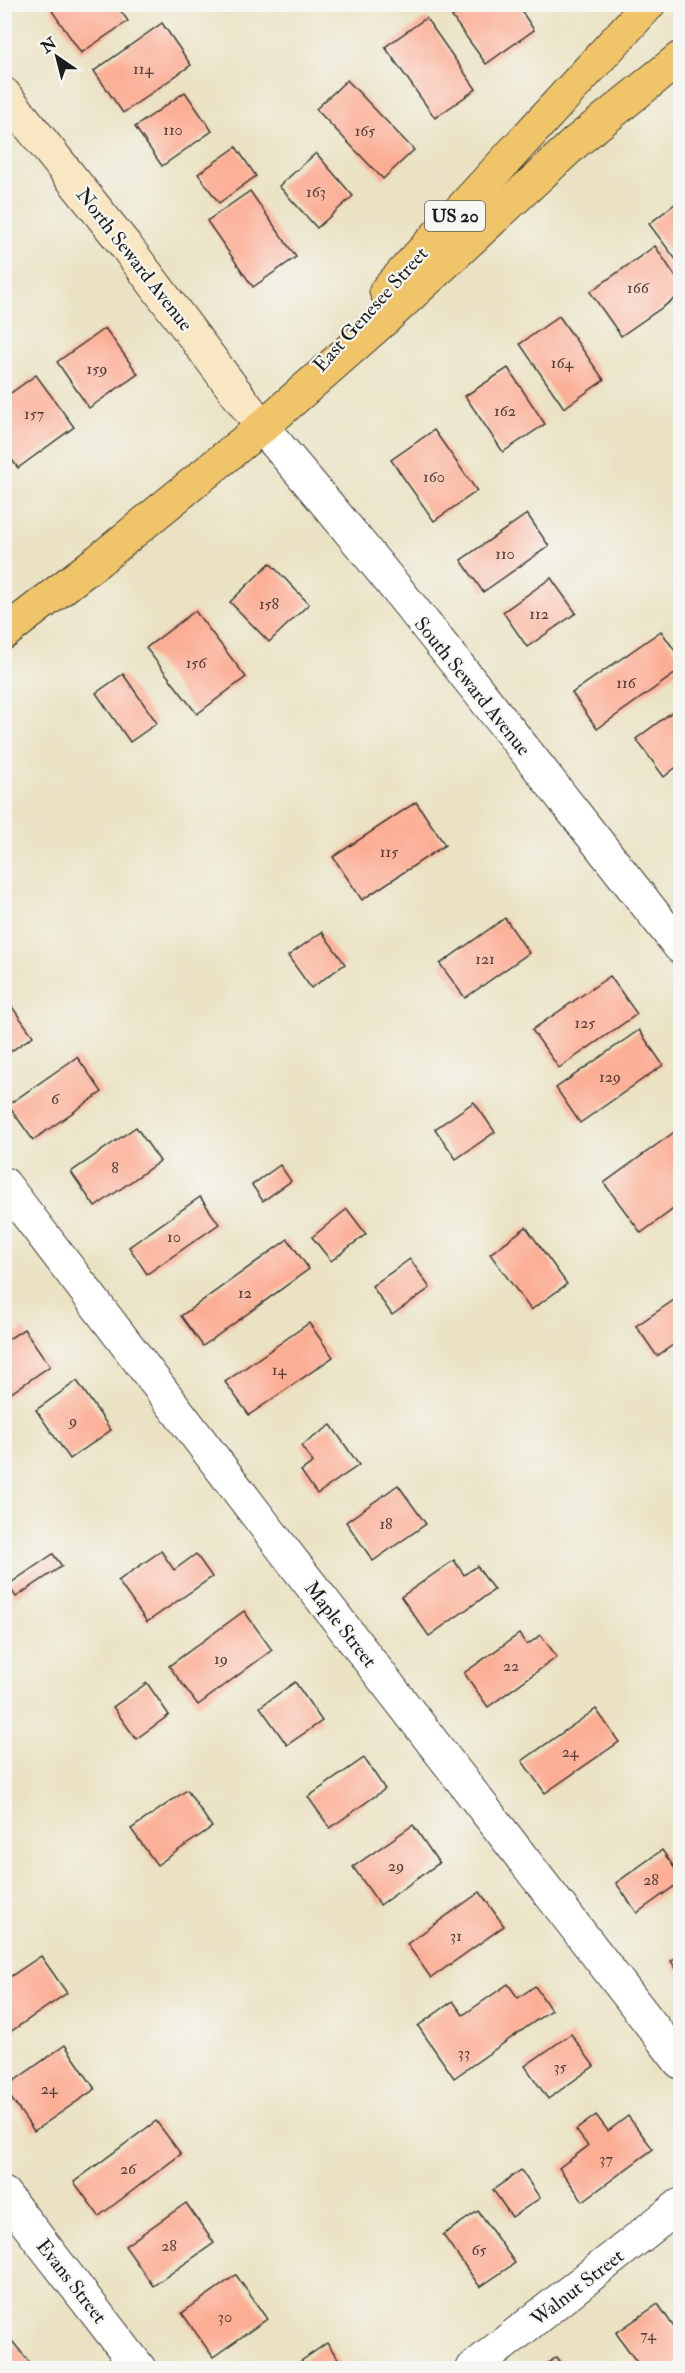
<svg xmlns="http://www.w3.org/2000/svg" width="685" height="2373" viewBox="0 0 685 2373" font-family="'IM FELL Double Pica',serif">
<style>
.building{fill:#fcae95}
.lines{fill:none;stroke-linecap:round;stroke-linejoin:round}
.street-casing{stroke:#3b3a35;stroke-width:35}
.secondary-casing{stroke:#3b3a35;stroke-width:35}
.highway-casing{stroke:#3b3a35;stroke-width:35}
.street{stroke:#fff;stroke-width:33}
.secondary{stroke:#f9e7c3;stroke-width:33}
.highway{stroke:#f0c469;stroke-width:33}
.labels{text-anchor:middle;stroke-width:4.5;stroke-linejoin:round;paint-order:stroke}
.number-label{font-size:16px;fill:#54403a}
.shield{fill:#f6f6f2;stroke:#5d5d5c;stroke-width:1.5}
.shield-label{font-size:18px;font-weight:bold;fill:#1c1c1c}
.street-label{font-size:20px;fill:#1c1c1c;stroke:#f6f6f2}
</style>
<rect width="100%" height="100%" fill="#f6f6f2"/>
<filter id="ink" filterUnits="userSpaceOnUse"><feTurbulence type="fractalNoise" baseFrequency=".0167" numOctaves="2"/><feDisplacementMap in="SourceGraphic" scale="12" xChannelSelector="R" yChannelSelector="G"/><feConvolveMatrix kernelMatrix="1 2 1 2 8 2 1 2 1" color-interpolation-filters="sRGB"/></filter>
<filter id="wash" filterUnits="userSpaceOnUse"><feTurbulence type="fractalNoise" baseFrequency=".008" numOctaves="4" result="noise"/><feDisplacementMap in="SourceGraphic" scale="24" xChannelSelector="R" yChannelSelector="G"/><feGaussianBlur stdDeviation="1.35" result="paint"/><feColorMatrix in="noise" values="0 0 0 0 0 0 0 0 0 0 0 0 0 0 0 0 0 1.4 0 .05"/><feComposite in="paint" operator="in"/></filter>
<g filter="url(#wash)">
<rect width="100%" height="100%" fill="#eae2c2"/>
<g id="blocks">
<g class="building">
<path d="M55 4H116L128 21 81 53 50 8Z"/>
<path d="M469 4H517L534 30 486 64 452 17Z"/>
<path d="M426 18 476 89 435 118 385 47Z"/>
<path d="M162 23 191 65 123 113 94 71Z"/>
<path d="M347 80 414 150 383 179 316 109Z"/>
<path d="M185 92 212 131 162 166 135 127Z"/>
<path d="M236 147 256 176 219 203 198 174Z"/>
<path d="M316 153 353 196 317 228 279 186Z"/>
<path d="M250 191 296 257 253 287 207 221Z"/>
<path d="M680 200V265L649 224Z"/>
<path d="M655 246 680 283V295L621 336 590 292Z"/>
<path d="M559 316 604 380 564 408 520 344Z"/>
<path d="M105 328 138 374 89 408 57 362Z"/>
<path d="M508 368 545 424 503 452 465 396Z"/>
<path d="M36 375 74 427 18 468 4 449V398Z"/>
<path d="M434 430 477 491 434 521 391 460Z"/>
<path d="M527 514 549 546 483 592 461 560Z"/>
<path d="M270 563 309 604 269 642 230 602Z"/>
<path d="M551 578 576 613 527 647 503 612Z"/>
<path d="M195 611 246 677 197 714 146 648Z"/>
<path d="M661 631 680 658V670L597 729 572 693Z"/>
<path d="M123 674 157 723 130 742 96 693Z"/>
<path d="M680 706V764L664 777 636 739Z"/>
<path d="M416 802 445 845 362 900 333 857Z"/>
<path d="M505 918 529 953 465 998 440 964Z"/>
<path d="M322 932 345 964 311 988 288 956Z"/>
<path d="M610 976 637 1014 559 1068 532 1030Z"/>
<path d="M4 996 33 1036 4 1056Z"/>
<path d="M639 1030 663 1065 580 1123 556 1088Z"/>
<path d="M77 1057 102 1092 33 1140 8 1105Z"/>
<path d="M474 1102 495 1132 456 1159 435 1129Z"/>
<path d="M136 1127 160 1161 95 1207 71 1172Z"/>
<path d="M680 1128V1182L678 1184 680 1188V1204L641 1233 604 1183Z"/>
<path d="M280 1165 291 1181 263 1201 252 1185Z"/>
<path d="M200 1197 219 1224 147 1274 129 1247Z"/>
<path d="M347 1209 366 1234 331 1261 312 1237Z"/>
<path d="M526 1227 567 1284 531 1310 490 1254Z"/>
<path d="M288 1239 309 1269 203 1346 181 1316Z"/>
<path d="M410 1259 430 1288 392 1315 372 1286Z"/>
<path d="M677 1298 680 1303V1340L657 1356 636 1326Z"/>
<path d="M309 1323 333 1357 249 1415 225 1382Z"/>
<path d="M24 1329 50 1366 4 1398V1342Z"/>
<path d="M77 1381 111 1430 70 1459 36 1410Z"/>
<path d="M331 1425 359 1465 317 1494 301 1471 313 1462 301 1446Z"/>
<path d="M398 1485 426 1524 373 1561 346 1522Z"/>
<path d="M161 1551 174 1570 196 1554 212 1577 147 1622 118 1581Z"/>
<path d="M53 1554 62 1566 16 1597 8 1585Z"/>
<path d="M454 1560 464 1575 477 1566 494 1590 429 1636 401 1597Z"/>
<path d="M244 1611 272 1650 198 1705 169 1666Z"/>
<path d="M519 1634 527 1645 541 1635 557 1657 488 1707 464 1673Z"/>
<path d="M295 1682 322 1721 287 1745 260 1707Z"/>
<path d="M147 1683 169 1715 136 1739 113 1707Z"/>
<path d="M596 1709 619 1742 545 1793 522 1761Z"/>
<path d="M364 1758 385 1789 330 1828 308 1797Z"/>
<path d="M187 1790 212 1827 157 1865 131 1829Z"/>
<path d="M413 1825 439 1863 380 1905 353 1867Z"/>
<path d="M662 1850 680 1876V1882L637 1913 616 1883Z"/>
<path d="M480 1892 504 1926 431 1978 407 1944Z"/>
<path d="M680 1955V1975L671 1961Z"/>
<path d="M41 1956 67 1993 4 2036V1981Z"/>
<path d="M508 1984 518 1998 535 1986 551 2010 454 2078 418 2026 453 2001 463 2015Z"/>
<path d="M571 2034 594 2066 548 2099 525 2066Z"/>
<path d="M65 2045 95 2089 34 2131 4 2088Z"/>
<path d="M596 2115 608 2131 628 2116 653 2149 583 2201 559 2168 588 2146 576 2130Z"/>
<path d="M156 2121 181 2154 99 2216 74 2182Z"/>
<path d="M521 2170 540 2198 512 2217 493 2190Z"/>
<path d="M186 2203 214 2243 153 2286 125 2246Z"/>
<path d="M478 2211 515 2263 480 2287 443 2235Z"/>
<path d="M236 2275 267 2319 213 2357 182 2313Z"/>
<path d="M658 2304 680 2336V2368H641L616 2333Z"/>
<path d="M4 2331 34 2368H4Z"/>
<path d="M327 2343 345 2368H291Z"/>
<path d="M557 2357 565 2368H540Z"/>
</g>
</g>
</g>
<g filter="url(#ink)">
<use href="#blocks" fill-opacity="0" stroke="#3b3a35" stroke-width="1.5"/>
<g class="lines">
<defs>
<g id="street">
<path d="M262 427C407 596 542 773 680 947"/>
<path d="M4 1184 266 1527 680 2062"/>
<path d="M4 2194 139 2368"/>
<path d="M473 2368 680 2205"/>
</g>
<path id="secondary" d="M4 94 125 245 262 427"/>
<g id="highway">
<path d="M386 291 649 4"/>
<path d="M4 633 99 560 262 427 387 317 576 142 680 58"/>
</g>
</defs>
<use href="#street" class="street-casing"/>
<use href="#secondary" class="secondary-casing"/>
<use href="#highway" class="highway-casing"/>
<use href="#street" class="street"/>
<use href="#secondary" class="secondary"/>
<use href="#highway" class="highway"/>
</g>
</g>
<g class="labels">
<g class="number-label">
<text x="143" y="74">114</text>
<text x="173" y="135">110</text>
<text x="365" y="136">165</text>
<text x="316" y="197">163</text>
<text x="638" y="293">166</text>
<text x="562" y="368">164</text>
<text x="97" y="374">159</text>
<text x="505" y="416">162</text>
<text x="34" y="419">157</text>
<text x="434" y="482">160</text>
<text x="505" y="559">110</text>
<text x="269" y="609">158</text>
<text x="539" y="619">112</text>
<text x="196" y="668">156</text>
<text x="626" y="688">116</text>
<text x="389" y="857">115</text>
<text x="485" y="964">121</text>
<text x="585" y="1028">125</text>
<text x="610" y="1082">129</text>
<text x="55" y="1104">6</text>
<text x="115" y="1173">8</text>
<text x="174" y="1242">10</text>
<text x="245" y="1298">12</text>
<text x="279" y="1375">14</text>
<text x="73" y="1426">9</text>
<text x="386" y="1529">18</text>
<text x="221" y="1664">19</text>
<text x="511" y="1671">22</text>
<text x="570" y="1757">24</text>
<text x="396" y="1871">29</text>
<text x="651" y="1885">28</text>
<text x="456" y="1941">31</text>
<text x="464" y="2058">33</text>
<text x="560" y="2072">35</text>
<text x="49" y="2094">24</text>
<text x="606" y="2164">37</text>
<text x="128" y="2174">26</text>
<text x="169" y="2251">28</text>
<text x="479" y="2255">65</text>
<text x="225" y="2322">30</text>
<text x="648" y="2340">74</text>
</g>
<rect class="shield" x="425" y="201" width="60" height="30" rx="4.5"/>
<g class="shield-label">
<text x="455" y="222">US 20</text>
</g>
<g class="street-label">
<text transform="translate(135 259) rotate(52)" y="7">North Seward Avenue</text>
<text transform="translate(370 309) rotate(-48)" y="7">East Genesee Street</text>
<text transform="translate(473 686) rotate(51)" y="7">South Seward Avenue</text>
<text transform="translate(341 1624) rotate(52)" y="7">Maple Street</text>
<text transform="translate(72 2281) rotate(52)" y="7">Evans Street</text>
<text transform="translate(577 2287) rotate(-38)" y="7">Walnut Street</text>
</g>
</g>
<rect width="685" height="2373" fill="none" stroke="#f6f6f2" stroke-width="24"/>
<g transform="translate(57 57) rotate(325)" stroke="#f6f6f2" stroke-width="4.5" paint-order="stroke">
<path d="M0-4.5L10 22L0 15L-10 22Z" fill="#1c1c1c"/>
<text y="-9" font-size="16" font-weight="bold" text-anchor="middle" fill="#1c1c1c">N</text>
</g>
</svg>
